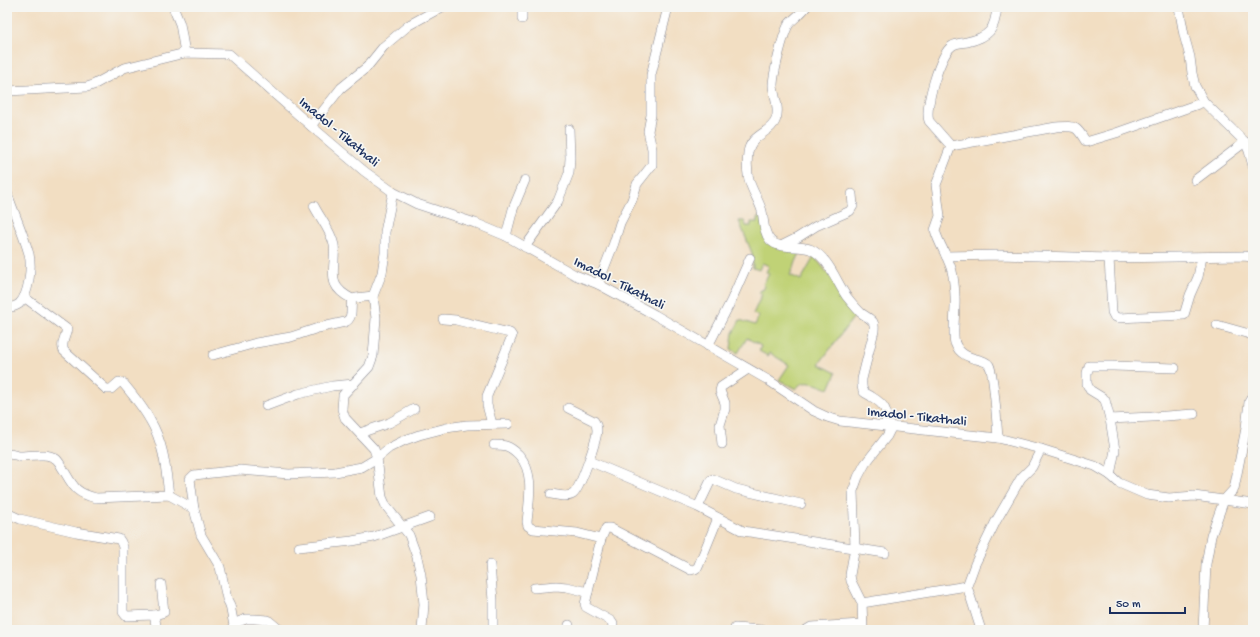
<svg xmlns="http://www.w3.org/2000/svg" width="1260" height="637" viewBox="0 0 1260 637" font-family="'Gochi Hand',sans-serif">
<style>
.green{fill:#c0d276;stroke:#6e806a}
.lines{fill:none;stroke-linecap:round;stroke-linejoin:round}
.minor-casing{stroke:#868690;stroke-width:10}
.minor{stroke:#fff;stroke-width:9}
.labels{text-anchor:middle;stroke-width:3.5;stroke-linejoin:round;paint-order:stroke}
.street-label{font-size:14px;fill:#1b2f5e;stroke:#f6f6f2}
</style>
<rect width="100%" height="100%" fill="#f6f6f2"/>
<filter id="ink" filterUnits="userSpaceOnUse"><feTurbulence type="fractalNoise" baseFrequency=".025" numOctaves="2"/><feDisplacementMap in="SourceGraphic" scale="8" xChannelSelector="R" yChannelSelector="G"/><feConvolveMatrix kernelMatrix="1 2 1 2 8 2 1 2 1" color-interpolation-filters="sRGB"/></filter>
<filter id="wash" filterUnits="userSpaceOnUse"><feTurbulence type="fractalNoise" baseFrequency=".012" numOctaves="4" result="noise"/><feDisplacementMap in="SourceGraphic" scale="16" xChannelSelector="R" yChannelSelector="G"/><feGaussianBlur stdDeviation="0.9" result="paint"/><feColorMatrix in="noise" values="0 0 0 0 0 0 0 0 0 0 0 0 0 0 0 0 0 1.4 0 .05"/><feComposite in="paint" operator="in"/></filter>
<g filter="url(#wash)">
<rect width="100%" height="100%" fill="#f2dec2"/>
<path class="green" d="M757 218H762L767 236 791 251 800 253 790 275 801 280 814 257C831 274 840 296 856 314L819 364 836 373 829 389C817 385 804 377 796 389L779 380 789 365 770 353 768 356 759 351 761 346 747 338 738 353 731 349 733 333 740 320 755 325 759 316 753 314 762 294 759 293 761 290H763L765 286 763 284 769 274 766 272 769 266 762 263 759 270 753 268 752 253 739 221H744L746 226H751V222H757Z"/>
</g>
<g filter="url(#ink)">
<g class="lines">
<defs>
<g id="minor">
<path d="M173 7 180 24 185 53"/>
<path d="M806 7C801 14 794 18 789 24 783 33 773 75 773 86 774 97 780 108 776 119 772 133 750 134 748 153 747 161 747 174 750 183 753 192 759 201 762 211 764 220 763 232 770 240 779 250 798 245 810 249 829 257 836 282 847 297 851 302 856 308 861 313 865 316 870 318 873 322 875 325 874 328 874 331L862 379C862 383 861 388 864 392 866 394 870 395 872 397 884 404 890 412 885 426"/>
<path d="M997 7C995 30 989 37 967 42 962 43 956 43 952 46 940 54 924 108 929 121L951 146 936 185 940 216 935 230C939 246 951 260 953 276 954 283 955 290 955 297 956 308 952 334 955 343 962 362 984 357 989 365 994 372 997 426 998 438"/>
<path d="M1179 7 1184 35 1190 57 1192 73 1195 86 1204 102 1245 142 1249 151 1253 166"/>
<path d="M522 19V7"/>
<path d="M7 91 87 87 93 85 124 68 185 53 229 54 311 126 364 171 393 192 417 204 475 223 506 236 575 275 598 284 655 315 768 380 814 411 827 417 840 421 998 438 1041 449 1095 466 1110 475 1119 483 1147 495 1169 498 1194 496 1253 504"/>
<path d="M311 126 341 88 367 67 384 46 409 25 442 7"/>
<path d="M951 146 1056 127C1075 126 1076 125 1086 142L1116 133 1204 102"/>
<path d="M1195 180 1245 142"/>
<path d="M393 192 385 232V253L382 273 373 296 376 318 373 356 369 367 343 395 342 409 345 418 374 449 377 458 382 497 386 506 409 535 417 557 421 575 424 604 422 630"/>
<path d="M7 193C14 213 23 233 29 254 32 267 29 295 19 304 15 307 11 307 7 308"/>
<path d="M314 206C320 218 331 231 334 245 335 250 334 255 334 261 332 281 333 289 352 299"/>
<path d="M506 236 513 209 525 180"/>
<path d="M783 245 797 238 816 226 850 211 853 206 852 194"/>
<path d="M525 247 558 201 569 173 570 158 569 129"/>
<path d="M946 256 1000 255 1109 258 1243 256 1253 257"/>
<path d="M1109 258 1112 312 1114 316 1118 318 1184 315 1190 295 1198 277 1202 257"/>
<path d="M598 284 614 243 620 223 632 200 637 184 652 165V149L648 131 651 115V75L668 7"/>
<path d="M24 297 67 329C66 336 60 344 64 351L106 389H111L119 382 123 383C133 395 143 407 150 420 164 443 166 470 169 495"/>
<path d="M443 319 456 320 510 333 512 336 487 396V405L492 424"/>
<path d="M1217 325 1253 335"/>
<path d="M708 346 731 301 750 258"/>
<path d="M213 355 256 343 291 337 318 328 345 322C354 318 350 308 352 299L356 298 373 296"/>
<path d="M266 406 298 394 332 386 354 384"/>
<path d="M1110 419 1152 417 1194 414"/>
<path d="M360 433 389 423 414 409"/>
<path d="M722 444 720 425 725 409V403L720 391 721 387 748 369"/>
<path d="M494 445C498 445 503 445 506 446 512 448 515 451 519 455 535 473 529 500 527 522L528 526 533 529 577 533 601 539"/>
<path d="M7 454C11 454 15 455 19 456 30 456 47 452 56 459 59 461 61 466 63 469 73 486 75 493 96 498L169 495 194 509 201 535 220 567 227 599 230 605 234 626"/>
<path d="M589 461 698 507 743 531 885 553"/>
<path d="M1110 475 1115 450 1110 419 1105 400 1103 398 1090 390 1087 384V373L1089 366H1113L1175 368"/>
<path d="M551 494C558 495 567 498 573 494 580 489 597 440 597 430 597 426 596 424 594 421L568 408"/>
<path d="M698 507 711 480 713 479 736 489 801 504"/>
<path d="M194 509 190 479 194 475 240 470 289 474 335 472 362 467 377 458 389 448 405 440 419 435 446 428 467 425 508 424"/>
<path d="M7 513 20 519 76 532 119 539 121 542 123 547V612L126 616 154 615 157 630"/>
<path d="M299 547 352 541 374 537 430 517"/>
<path d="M490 565 493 600V630"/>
<path d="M534 588 556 586 567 587 588 592"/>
<path d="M862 603 967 586"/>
<path d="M154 615 162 613 164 612 161 584"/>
<path d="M735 628 762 630"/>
<path d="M232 629 238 622 246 619H254L268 620 280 630"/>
<path d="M568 630 569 625"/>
<path d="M612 630 613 624 611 621 586 607 585 604 601 539 606 528H610L691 570 695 569 698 567 718 518"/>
<path d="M806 630 811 627 862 624"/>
<path d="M863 630 862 603 851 581 850 575 855 547 853 491 858 477 865 464 887 436 892 426"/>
<path d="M981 630 967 586 975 564 996 521 1021 478 1032 467 1041 449"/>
<path d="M1203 630 1206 564 1211 536 1224 500 1234 489 1246 428 1249 402 1253 395"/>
</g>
</defs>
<use href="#minor" class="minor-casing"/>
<use href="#minor" class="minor"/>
</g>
</g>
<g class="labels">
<g class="street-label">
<text transform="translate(340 131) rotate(40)" y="5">Imadol - Tikathali</text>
<text transform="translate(620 282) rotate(27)" y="5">Imadol - Tikathali</text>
<text transform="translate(917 415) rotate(6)" y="5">Imadol - Tikathali</text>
</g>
</g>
<rect width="1260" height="637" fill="none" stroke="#f6f6f2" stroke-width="24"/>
<path d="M1110 607v6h75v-6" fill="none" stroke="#1b2f5e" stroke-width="2"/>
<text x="1116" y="607" font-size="12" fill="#1b2f5e" stroke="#f6f6f2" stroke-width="3" paint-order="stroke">50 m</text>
</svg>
